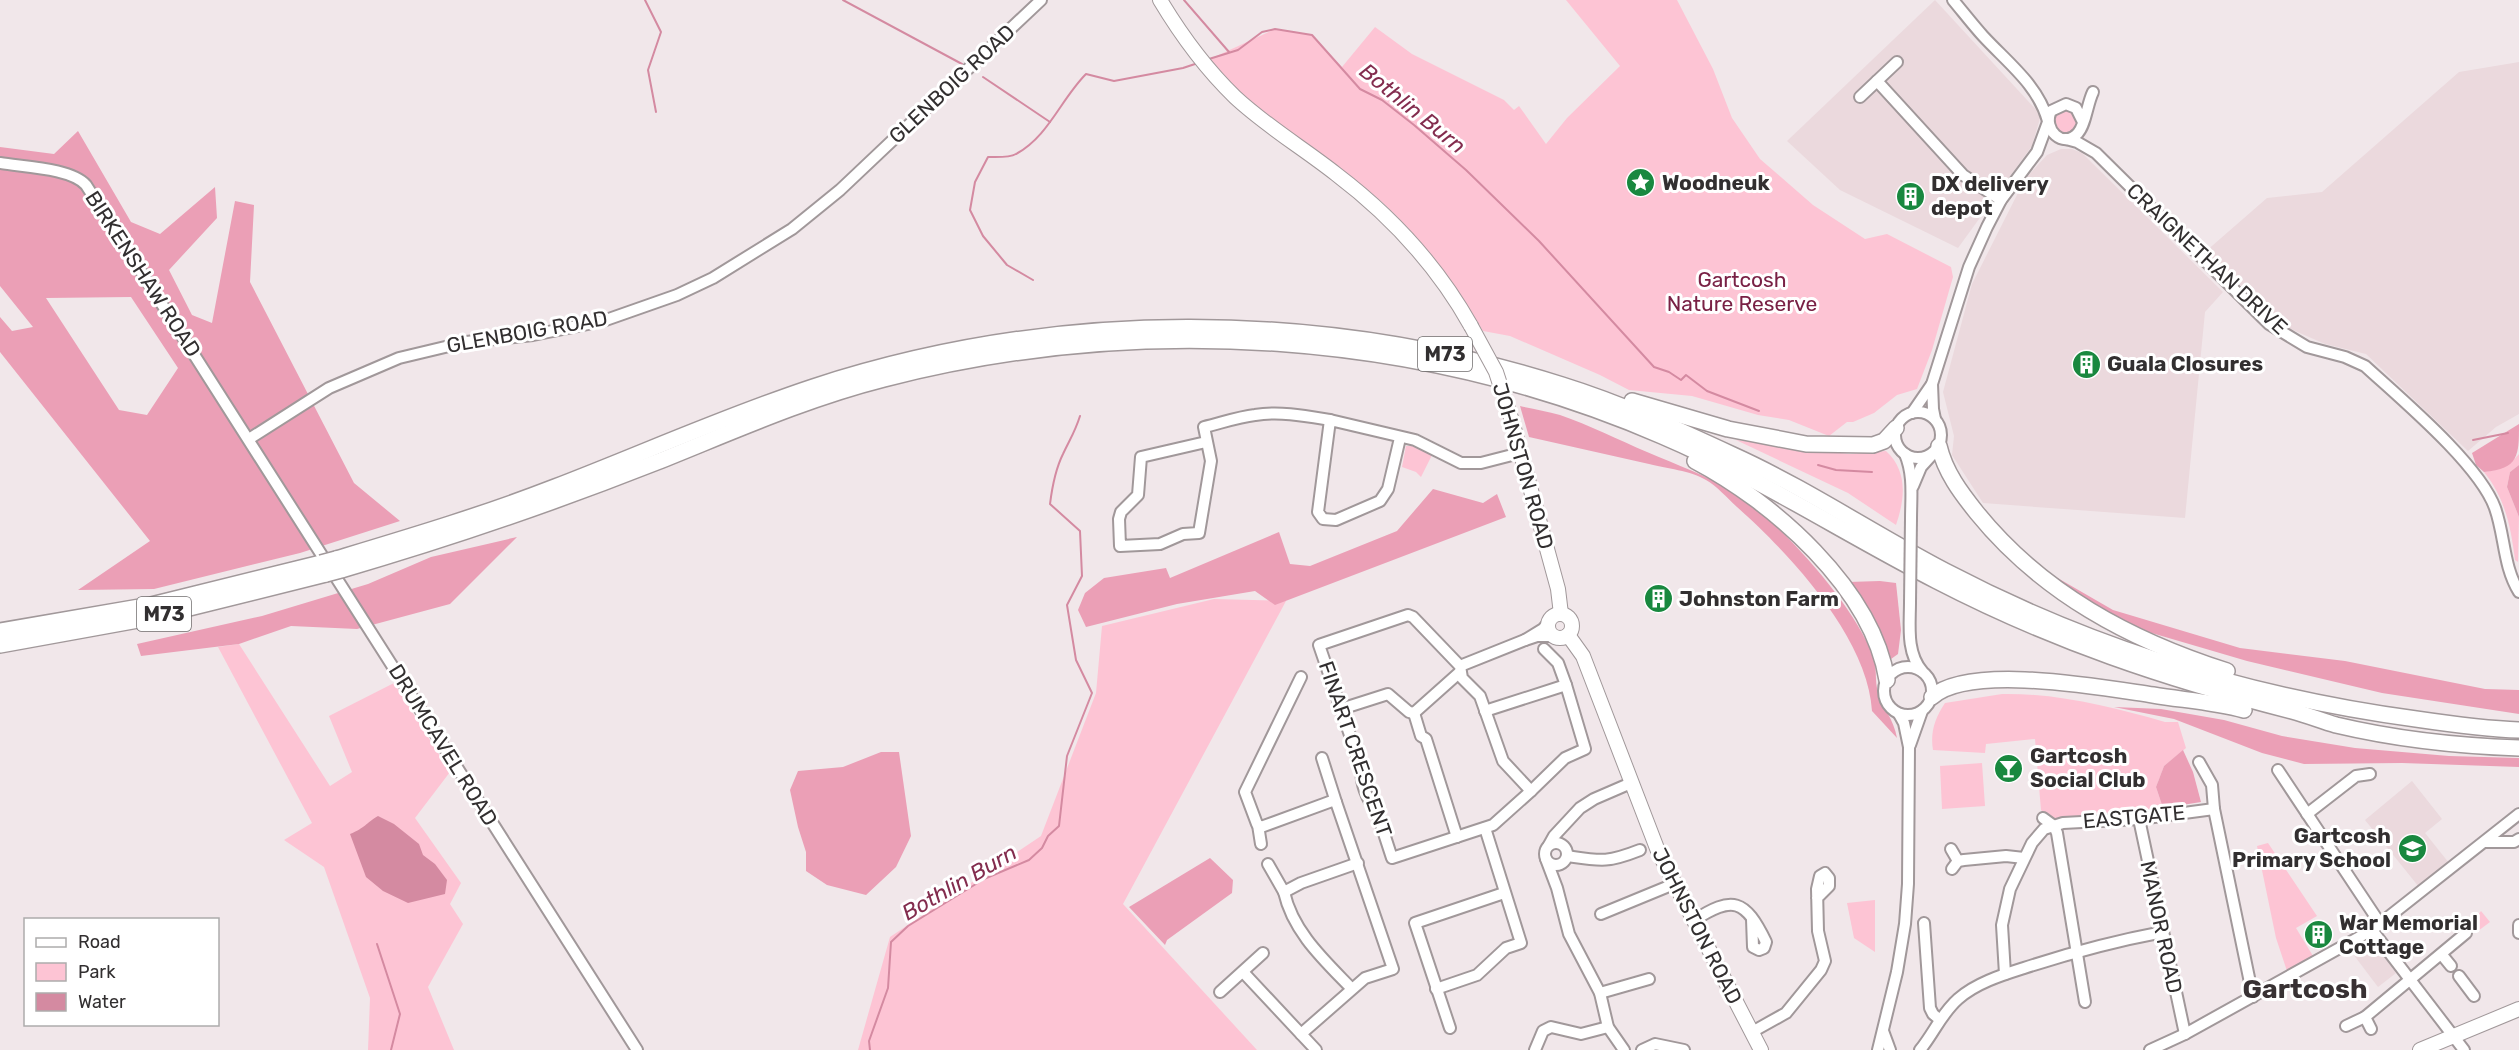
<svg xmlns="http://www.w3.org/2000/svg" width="2519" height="1050" viewBox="0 0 2519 1050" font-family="Rubik,sans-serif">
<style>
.built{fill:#ebd9dd}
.green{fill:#fdc4d4}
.forest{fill:#eb9fb6;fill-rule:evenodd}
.water{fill:#d48aa1}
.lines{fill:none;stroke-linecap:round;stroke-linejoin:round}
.stream{stroke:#d48aa1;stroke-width:2}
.minor-casing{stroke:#a1989a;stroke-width:14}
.major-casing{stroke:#a1989a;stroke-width:16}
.highway-casing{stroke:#a1989a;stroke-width:18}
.minor{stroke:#fff;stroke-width:10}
.major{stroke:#fff;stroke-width:14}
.highway{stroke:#fff;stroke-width:15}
.minor-bridge-casing{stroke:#a1989a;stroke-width:14;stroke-linecap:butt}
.major-bridge-casing{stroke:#a1989a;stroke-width:16;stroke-linecap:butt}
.highway-bridge-casing{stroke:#a1989a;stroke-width:18;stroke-linecap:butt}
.minor-bridge{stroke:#fff;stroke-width:10}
.major-bridge{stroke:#fff;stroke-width:14}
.highway-bridge{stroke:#fff;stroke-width:15}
.labels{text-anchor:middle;stroke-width:6;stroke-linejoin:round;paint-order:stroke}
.shield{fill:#fff;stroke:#706d6e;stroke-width:1.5}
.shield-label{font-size:20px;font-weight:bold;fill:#322f30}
.street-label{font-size:21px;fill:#322f30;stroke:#fff}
.poi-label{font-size:21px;font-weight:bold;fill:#322f30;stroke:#fff;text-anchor:start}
.park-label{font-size:21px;fill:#792145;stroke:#fff}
.water-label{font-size:22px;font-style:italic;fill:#832c4e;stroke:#fff}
.district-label{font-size:27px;font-weight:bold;fill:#383133;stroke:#fff}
</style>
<rect width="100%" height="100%" fill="#f1e7ea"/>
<g class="built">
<path d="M1935 0 2041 115 2032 146 1958 248 1840 190 1787 141Z"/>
<path d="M2519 62V414L2496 427 2468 451 2366 354 2325 344 2284 326 2205 252 2267 198 2322 192 2459 72Z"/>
<path d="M2061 149H2072L2082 153 2223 292 2205 312 2185 518 1983 503 1952 455 1954 436 1943 392 1972 284 2025 179 2047 155Z"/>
<path d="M2412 781 2442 819 2425 833 2449 863 2419 887 2365 820Z"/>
<path d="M2370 938 2396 973 2378 987 2350 950Z"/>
</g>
<g class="green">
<path d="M1566 0H1677L1713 69 1732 118 1760 159 1813 205 1865 239 1887 234 1951 267 1953 277 1932 350 1917 389 1897 395 1874 413 1853 422H1847L1829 436 1789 420 1758 415 1692 396 1629 390 1600 375 1510 336 1483 331C1455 285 1423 239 1382 202 1327 152 1255 119 1210 59L1275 29 1312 35 1342 67 1375 27 1412 54 1504 100 1514 110 1519 106 1546 144 1567 118 1620 66Z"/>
<circle cx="2065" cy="122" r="12"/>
<path d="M1736 440 1850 454 1886 451C1908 471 1905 499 1896 525L1848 493Z"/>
<path d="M1406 446H1414L1432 455 1421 477 1416 472 1402 467Z"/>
<path d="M2519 454V465L2510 472 2507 487 2519 517 2518 562 2515 560C2511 527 2505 498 2484 472 2499 470 2509 466 2519 454Z"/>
<path d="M1214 599 1286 601 1123 904 1257 1050H858L890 937 1041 836 1096 693 1102 626Z"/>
<path d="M239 644 330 786 352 772 329 716 394 683 450 772 415 818 461 883 450 904 463 924 428 987 454 1050H368L370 998 324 867 284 840 312 823 218 647Z"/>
<path d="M2002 694C2057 693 2112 707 2165 722H2178L2186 748 2164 766 2156 787 2163 808 2050 819 2041 810 2035 739 1986 744 1985 753 1933 750C1930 732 1935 718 1945 703Z"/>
<path d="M1982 763 1985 806 1942 809 1940 766Z"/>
<path d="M2268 843 2317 916 2296 928 2313 956 2287 971 2276 938 2257 846Z"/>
<path d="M1875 900V952L1854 938 1847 903Z"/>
<path d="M2481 911 2490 922 2478 931 2469 926Z"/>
</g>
<g class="forest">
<path d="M78 131 131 222 160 234 215 187 217 218 169 270 192 315 212 323 235 201 254 205 250 282 354 483 400 521 300 553 154 589 78 590 150 541 0 352V317L12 331 33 327 0 286V147L54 154ZM131 297 178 368 147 415 119 410 46 298Z"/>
<path d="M1520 406C1533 409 1547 411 1560 415 1589 425 1619 440 1647 452 1677 465 1706 475 1734 492 1780 522 1854 604 1873 656 1877 666 1875 678 1877 688 1881 706 1894 719 1897 738L1872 711C1868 638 1789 553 1737 507 1727 498 1717 486 1706 480 1692 471 1665 468 1649 464 1609 455 1569 446 1529 437Z"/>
<path d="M2519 424C2519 455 2519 469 2484 472L2476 465 2472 453Z"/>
<path d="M2519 465V517L2507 487 2510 472Z"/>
<path d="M1433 489 1483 503 1497 494 1506 517 1275 605 1255 591 1177 604 1086 627 1078 610 1085 593 1104 578 1166 568 1170 578 1279 532 1290 564 1310 566 1397 531Z"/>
<path d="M517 537 450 604 357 629 291 626 239 644 141 656 137 644 262 616 368 584 431 557Z"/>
<path d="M2042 569 2113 610 2240 648 2345 661 2485 689 2519 690V714L2382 693 2247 661 2138 629 2066 594Z"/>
<path d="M1880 581 1896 583 1901 630 1898 654 1891 659 1848 582Z"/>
<path d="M2114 707 2161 709 2224 720 2282 736 2355 748 2449 756 2519 758V767L2402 763 2304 764 2262 753 2174 719Z"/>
<path d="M2183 750 2193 772 2201 802 2163 808 2156 787 2164 766Z"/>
<path d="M881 752H899L911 836 896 867 866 895 827 885 806 871V852L798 827 790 790 798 771 843 767Z"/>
<path d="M1210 858 1233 880 1232 893 1167 940 1165 945 1129 907Z"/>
</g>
<path class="water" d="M378 816 394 824 419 844 423 855 435 864 447 880 445 894 408 903 383 891 366 877 350 834C365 828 366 823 378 816Z"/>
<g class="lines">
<g class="stream">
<path d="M645 0 661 32 648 70 656 112"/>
<path d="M843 0 962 64"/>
<path d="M1184 0 1229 52"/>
<path d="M1209 59 1238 50 1262 32 1275 29 1312 35 1360 89 1382 100 1414 125 1466 170 1539 241 1654 367 1669 372 1681 380 1686 375 1707 391 1759 411"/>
<path d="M983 77 1050 122"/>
<path d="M1033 280 1007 265 983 236 970 210 975 182 988 157C997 157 1009 158 1016 154 1048 137 1061 99 1086 74L1114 81 1183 68 1198 63"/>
<path d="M2473 440 2508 433"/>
<path d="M1818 465 1836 470 1872 472"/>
<path d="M377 944 400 1014 391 1050"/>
<path d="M870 1050 869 1041 888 988 891 942 908 926 984 879 1029 860 1042 848 1048 836 1059 826 1067 756 1092 693 1076 660 1067 605 1082 576 1080 531 1050 504C1052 488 1055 470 1063 454 1070 439 1075 432 1080 416"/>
</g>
<defs>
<g id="minor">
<path d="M1953 0C1963 12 1973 25 1983 36 2008 63 2038 85 2048 121"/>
<path d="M1877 81 1963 175 2001 200"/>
<path d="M1860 97 1897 62"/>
<path d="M2083 122 2076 108 2066 104 2051 111C2042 129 2063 150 2078 133 2086 124 2087 104 2093 92"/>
<path d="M2066 139 2077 142 2096 153 2269 324 2307 347 2345 357 2365 366C2401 399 2479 464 2495 508 2505 536 2503 566 2519 592"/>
<path d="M0 163C23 167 71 168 86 185L637 1050"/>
<path d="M1932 384 1933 409 1935 419"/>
<circle cx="1918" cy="435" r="23"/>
<path d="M1912 413 1932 384 1969 267 1987 227 2001 200 2037 152 2048 122"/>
<path d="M1400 438 1388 489 1380 501 1336 520 1323 519 1318 512 1330 420 1415 440 1461 463H1481L1520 453"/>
<path d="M249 439 329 388 399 358 466 342 533 335 603 321 677 295 713 278 792 229 840 190 1041 0"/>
<path d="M1206 442 1141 457 1138 495 1121 512 1119 519 1120 546 1160 544 1183 534 1199 533 1211 461 1204 427C1221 423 1238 417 1255 415 1280 411 1306 416 1330 420"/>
<path d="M1905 454C1914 475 1911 497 1911 519"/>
<path d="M1913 486 1921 467 1931 456"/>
<path d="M1910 602C1910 625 1906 652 1922 671"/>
<path d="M1549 622 1543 629 1525 640 1537 636H1553"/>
<path d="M1544 649 1558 663 1566 685"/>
<path d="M1460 666 1462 678 1480 696 1503 761 1531 791 1493 825 1392 858 1376 809C1367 801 1360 781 1362 770L1319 645 1408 615 1413 617 1460 666 1525 640"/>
<circle cx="1908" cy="691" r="24"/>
<path d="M1301 677 1245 792 1257 824 1261 827 1332 801 1336 802 1393 969 1365 978 1301 1034 1316 1050"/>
<path d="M1341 709 1388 694 1409 712 1414 713 1460 672"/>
<path d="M1485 711 1566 685 1585 749 1565 758 1531 791"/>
<path d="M1414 713 1421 736 1426 739 1457 837"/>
<path d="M1910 745 1922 711"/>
<path d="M1322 758 1336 802"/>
<path d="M2199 762 2212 785 2214 809 2253 997"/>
<path d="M2278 770 2381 925"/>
<path d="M2307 814 2356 776 2370 774"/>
<path d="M2043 818 2054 826 2057 833 2085 1002"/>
<path d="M2139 819 2185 1034"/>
<path d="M1258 825 1261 844"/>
<path d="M2485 842H2514L2519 839"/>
<circle cx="1556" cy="854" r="11"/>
<path d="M1549 845 1554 836 1580 808 1594 799 1631 783"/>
<path d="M1951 849 1958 861"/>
<path d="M1567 856C1601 861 1607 863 1640 850"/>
<path d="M1546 859 1557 888 1569 934 1600 993 1608 1027 1624 1050"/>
<path d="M1268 864 1284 892"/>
<path d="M1952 869 1958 861 1964 860 2006 856 2024 858"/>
<path d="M1601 914 1674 884"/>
<path d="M1693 921C1733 895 1745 899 1766 942L1764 948 1759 950 1753 947 1752 919"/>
<path d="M1924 923 1930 1008 1933 1014 1939 1019"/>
<path d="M2519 925V933"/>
<path d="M2372 930 2464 1050"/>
<path d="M2442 955 2451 966"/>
<path d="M1243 972 1301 1034"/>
<path d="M2005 974 2002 925 2010 889 2032 843 2044 829 2063 823 2139 819 2214 809"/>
<path d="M2459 976 2474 996"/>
<path d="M1351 988C1324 960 1293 932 1284 892L1301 883 1358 863"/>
<path d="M1436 989 1477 975 1506 948 1521 943 1485 828"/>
<path d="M1220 992 1263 953"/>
<path d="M1600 993 1649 979"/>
<path d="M2346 1026 2365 1017"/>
<path d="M1450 1028 1415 923 1504 893"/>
<path d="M2371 1029 2365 1017 2466 933"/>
<path d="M1883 1031 1890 1050"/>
<path d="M1752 1032 1786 1013 1821 970 1825 961 1818 931 1817 889 1820 876 1825 873 1829 878V886L1817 898"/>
<path d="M1535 1050 1543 1031 1551 1027 1581 1034 1608 1027"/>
<path d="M1642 1050 1655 1044 1684 1050"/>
<path d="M1878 1050 1897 972 1905 924 1908 884 1909 747 1904 723 1899 714"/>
<path d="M1920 1050C1934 1033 1941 1014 1958 999 1976 983 2002 975 2024 968 2070 953 2115 941 2163 932"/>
<path d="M2150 1050 2185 1034 2372 930 2519 814"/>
</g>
<g id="major">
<path d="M1160 0C1181 35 1205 68 1235 97 1266 126 1303 148 1336 174 1390 215 1438 267 1471 326"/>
<path d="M1512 421 1558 589 1561 614"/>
<circle cx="1560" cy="626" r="12"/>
<path d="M1568 635 1583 656 1658 851 1761 1050"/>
<path d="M2420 1050 2519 1009"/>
</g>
<g id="highway">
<path d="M1632 401 1728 429 1806 444 1873 445 1884 441 1896 428"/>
<path d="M1939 446C1945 472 1961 493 1977 513 2042 593 2130 640 2227 671"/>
<path d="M1695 461C1773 502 1872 588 1887 680"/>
<path d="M336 559C409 537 483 515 555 487 641 454 725 416 813 387 1055 308 1320 308 1562 385 1620 403 1677 429 1733 455 1806 488 1874 534 1945 571 2092 648 2252 697 2416 719 2450 724 2485 729 2519 730"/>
<path d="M341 570C448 539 553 503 657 462 732 432 805 399 884 379 1140 313 1419 331 1662 436 1758 477 1845 534 1937 581 2053 641 2166 679 2292 711 2307 715 2322 721 2336 725 2395 739 2459 746 2519 748"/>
<path d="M0 631 151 605 321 563"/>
<path d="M0 645 149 618 326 574"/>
<path d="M1932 697C1970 663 2104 688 2153 695 2183 700 2214 702 2244 710"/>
</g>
</defs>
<use href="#minor" class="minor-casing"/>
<use href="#major" class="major-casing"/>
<use href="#highway" class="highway-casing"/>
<use href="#minor" class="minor"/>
<use href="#major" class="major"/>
<use href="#highway" class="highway"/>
<defs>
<path id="minor-bridge" d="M1910 602 1911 519"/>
<path id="major-bridge" d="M1471 326 1496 372 1512 421"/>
<g id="highway-bridge">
<path d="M321 563 336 559"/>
<path d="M326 574 341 570"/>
</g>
</defs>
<use href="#minor-bridge" class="minor-bridge-casing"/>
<use href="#major-bridge" class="major-bridge-casing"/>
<use href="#highway-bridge" class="highway-bridge-casing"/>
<use href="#minor-bridge" class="minor-bridge"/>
<use href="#major-bridge" class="major-bridge"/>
<use href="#highway-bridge" class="highway-bridge"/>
</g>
<defs>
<symbol id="sight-disc" viewBox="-11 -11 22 22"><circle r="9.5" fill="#19883f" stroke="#fff"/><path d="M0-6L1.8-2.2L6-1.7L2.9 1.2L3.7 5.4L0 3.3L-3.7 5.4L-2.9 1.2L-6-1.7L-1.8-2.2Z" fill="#fff"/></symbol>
<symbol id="building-disc" viewBox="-11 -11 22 22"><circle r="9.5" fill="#19883f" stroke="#fff"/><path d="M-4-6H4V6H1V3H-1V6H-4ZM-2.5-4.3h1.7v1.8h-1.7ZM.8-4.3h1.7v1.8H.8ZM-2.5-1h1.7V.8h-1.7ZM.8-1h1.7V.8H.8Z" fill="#fff"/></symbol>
<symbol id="bar-disc" viewBox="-11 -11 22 22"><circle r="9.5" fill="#19883f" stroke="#fff"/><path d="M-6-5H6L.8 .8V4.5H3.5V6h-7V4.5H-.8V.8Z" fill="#fff"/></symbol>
<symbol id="school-disc" viewBox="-11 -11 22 22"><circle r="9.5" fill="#19883f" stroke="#fff"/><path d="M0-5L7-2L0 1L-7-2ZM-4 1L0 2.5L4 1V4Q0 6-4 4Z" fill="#fff"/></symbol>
</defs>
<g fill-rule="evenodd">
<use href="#sight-disc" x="1624" y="166" width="33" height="33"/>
<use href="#building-disc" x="1894" y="180" width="33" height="33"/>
<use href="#building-disc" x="2070" y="348" width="33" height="33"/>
<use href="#building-disc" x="1642" y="582" width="33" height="33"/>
<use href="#bar-disc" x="1992" y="752" width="33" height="33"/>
<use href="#school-disc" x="2396" y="832" width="33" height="33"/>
<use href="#building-disc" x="2302" y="918" width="33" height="33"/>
</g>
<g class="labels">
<g class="shield">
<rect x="1418" y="337" width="54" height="34" rx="4.5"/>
<rect x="137" y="597" width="54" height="34" rx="4.5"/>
</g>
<g class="shield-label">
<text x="1445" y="361">M73</text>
<text x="164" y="621">M73</text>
</g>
<g class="street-label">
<text transform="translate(952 84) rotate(-43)" y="7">GLENBOIG ROAD</text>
<text transform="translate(2207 259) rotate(43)" y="7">CRAIGNETHAN DRIVE</text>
<text transform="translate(143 274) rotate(57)" y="7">BIRKENSHAW ROAD</text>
<text transform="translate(527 332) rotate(-10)" y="7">GLENBOIG ROAD</text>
<text transform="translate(1523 466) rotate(74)" y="7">JOHNSTON ROAD</text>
<text transform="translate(443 745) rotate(58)" y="7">DRUMCAVEL ROAD</text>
<text transform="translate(1355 749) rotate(71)" y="7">FINART CRESCENT</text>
<text transform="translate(2134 817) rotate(-5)" y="7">EASTGATE</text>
<text transform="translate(1697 926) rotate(63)" y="7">JOHNSTON ROAD</text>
<text transform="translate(2161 927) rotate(78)" y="7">MANOR ROAD</text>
</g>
<g class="poi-label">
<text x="1662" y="190">Woodneuk</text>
<text x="1931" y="191">DX delivery<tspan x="1931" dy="24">depot</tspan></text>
<text x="2107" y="371">Guala Closures</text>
<text x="1679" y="606">Johnston Farm</text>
<text x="2030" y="763">Gartcosh<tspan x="2030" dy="24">Social Club</tspan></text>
<text x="2391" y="843" text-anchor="end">Gartcosh<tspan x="2391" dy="24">Primary School</tspan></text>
<text x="2339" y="930">War Memorial<tspan x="2339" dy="24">Cottage</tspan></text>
</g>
<g class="park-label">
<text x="1742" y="287">Gartcosh<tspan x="1742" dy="24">Nature Reserve</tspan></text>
</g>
<g class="water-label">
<text transform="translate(1413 108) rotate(39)" y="8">Bothlin Burn</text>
<text transform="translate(959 882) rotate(-30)" y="8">Bothlin Burn</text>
</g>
<g class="district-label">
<text x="2305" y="998">Gartcosh</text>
</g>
</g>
<rect x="24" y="918" width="195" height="108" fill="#ffffff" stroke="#adacac" stroke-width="1.5"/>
<rect x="36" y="938" width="30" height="9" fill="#ffffff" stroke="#adacac" stroke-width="1.5"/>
<text x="78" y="948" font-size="18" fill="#322f30">Road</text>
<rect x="36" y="963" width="30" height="18" fill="#fdc4d4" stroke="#adacac" stroke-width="1.5"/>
<text x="78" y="978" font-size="18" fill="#322f30">Park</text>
<rect x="36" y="993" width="30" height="18" fill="#d48aa1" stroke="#adacac" stroke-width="1.5"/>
<text x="78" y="1008" font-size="18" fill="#322f30">Water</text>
</svg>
